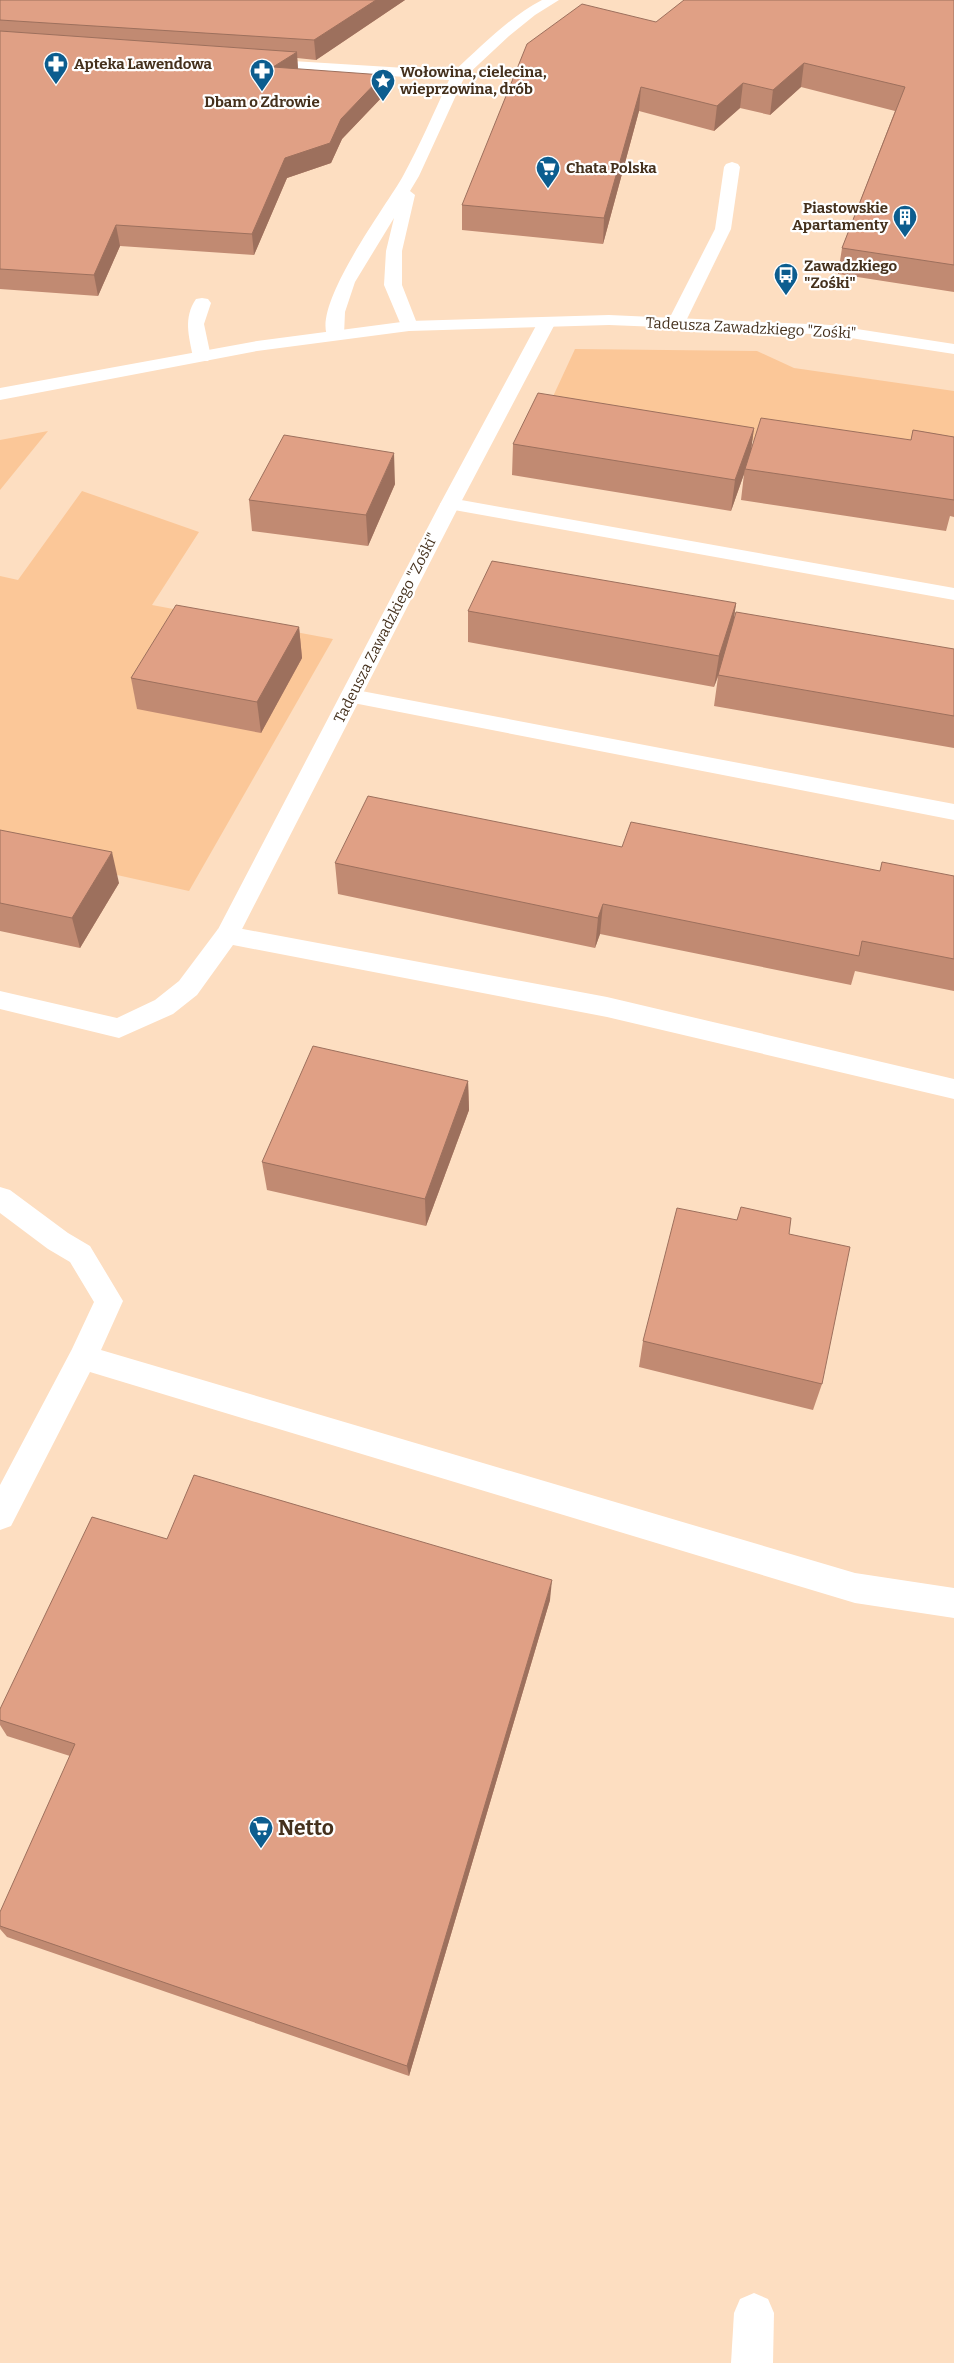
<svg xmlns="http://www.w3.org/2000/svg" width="954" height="2363" viewBox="0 0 954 2363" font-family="Bitter,serif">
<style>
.green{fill:#fbc798}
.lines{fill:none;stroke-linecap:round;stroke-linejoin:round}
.lane{fill:#fff;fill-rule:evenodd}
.street{fill:#fff;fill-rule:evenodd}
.secondary{fill:#fff;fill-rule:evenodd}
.wall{fill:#c18a72}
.shaded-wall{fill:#9d705d}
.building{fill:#e0a085;stroke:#9d705d}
.labels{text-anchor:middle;stroke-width:4.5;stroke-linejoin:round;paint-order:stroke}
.far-poi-label{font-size:15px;font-weight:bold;fill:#45311d;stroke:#fff;text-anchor:start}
.far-street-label{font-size:15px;fill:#45311d;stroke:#fff}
.near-poi-label{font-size:21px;font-weight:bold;fill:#45311d;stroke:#fff;text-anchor:start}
</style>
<rect width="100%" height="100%" fill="#fddec1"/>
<g class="green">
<path d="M575 349 757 351 794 368 954 391V459L944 469 751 440 543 418Z"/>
<path d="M48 431 0 490V440Z"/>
<path d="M82 491 199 532 152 605 333 639 189 891 0 849V576L18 580Z"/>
</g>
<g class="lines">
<g class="lane">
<path d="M732 162 738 164 740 167 731 229 685 323 682 327H670L667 323 715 229 724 167 726 164Z"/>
<path d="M202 298 208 299 211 303 204 324 211 357 208 361H196L193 357C189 336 183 318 196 299Z"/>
<path d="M450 498 954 588V600L443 508 440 504 443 500Z"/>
<path d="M351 689 954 804V820L343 701 340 696 343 691Z"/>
<path d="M227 926 607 997 954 1079V1099L607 1017 233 945 197 995 173 1014 119 1038 0 1009V991L117 1018 155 1000 179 981 218 929Z"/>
<path d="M0 1187 10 1190 68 1233 90 1246 123 1301 101 1350 855 1573 954 1588V1618L855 1603 90 1372 11 1526 0 1530V1485L72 1349 94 1302 70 1262 48 1249 0 1213Z"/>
<path d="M754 2293 768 2299 774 2313 773 2363H731L734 2313 740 2299Z"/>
</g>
<g class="street">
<path d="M542 0H559L535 15 509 36 464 78 419 176 410 191 415 195 402 251V285L418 326 415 330H403L384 285 386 251 394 218 355 282 345 312 344 335 341 339H329C308 309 387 205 403 176 420 145 434 112 449 80L260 67 253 63 260 59 454 71C482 46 508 18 542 0Z"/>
<path d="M547 317 553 318 556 322 460 504 239 935 236 941 227 944 218 941 215 935 440 504 538 322 541 318Z"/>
</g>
<path class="secondary" d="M609 315 831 325 954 344V354L831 335 709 329 609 325 409 331 257 351 0 400V388L257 341 409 321Z"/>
</g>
<g class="wall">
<path d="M0 0H405L316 60 297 58 298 69 384 95 342 139 331 163 287 178 254 255 120 246 98 296 0 289Z"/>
<path d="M954 0V292L838 274 842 248 895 111 801 87 770 115 740 108 714 131 639 111 603 244 462 230V205L656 22Z"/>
<path d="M754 428 751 450 911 440 913 430 954 437V517L950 516 946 531 741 500 744 474 731 511 512 475 513 444Z"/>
<path d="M395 484 368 546 252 531 249 500Z"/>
<path d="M736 603 733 624 954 649V748L714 706 718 677 714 687 468 642V611Z"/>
<path d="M299 627 302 658 261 733 137 709 131 678Z"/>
<path d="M0 830 119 883 80 948 0 931Z"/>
<path d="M622 847 880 871 954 876V991L855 971 851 985 600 934 595 948 338 894 335 863Z"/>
<path d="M468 1081 469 1110 426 1226 267 1190 262 1162Z"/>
<path d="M789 1234 822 1384 813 1410 639 1367 643 1341Z"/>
<path d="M167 1539 550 1600 409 2076 7 1937 0 1929V1926L70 1756 7 1736 0 1725V1709Z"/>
</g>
<g class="shaded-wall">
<path d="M376 0H405L316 60 314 40Z"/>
<path d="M297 52 298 71 273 67Z"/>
<path d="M804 63 801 87 770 115 773 90Z"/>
<path d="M383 75 384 95 342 139 331 163 287 178 254 255 252 234 285 158 341 119Z"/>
<path d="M743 83 740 108 714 131 717 106Z"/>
<path d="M641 87 639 111 603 244 604 218Z"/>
<path d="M116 225 120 246 98 296 94 275Z"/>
<path d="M754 428 750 458 745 469 744 474 731 511 735 480Z"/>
<path d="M394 453 395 484 368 546 366 515Z"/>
<path d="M736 603 732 634 714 687 719 656Z"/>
<path d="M299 627 302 658 261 733 257 702Z"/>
<path d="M112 852 119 883 80 948 72 918Z"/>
<path d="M603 904 600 934 595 948 598 918Z"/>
<path d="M468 1081 469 1110 426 1226 425 1199Z"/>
<path d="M552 1580 550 1600 409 2076 407 2066Z"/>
</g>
<g class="building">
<path d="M0 0H376L314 40 0 20Z"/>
<path d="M684 0H954V265L842 248 905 87 804 63 773 90 743 83 717 106 641 87 604 218 462 205 527 44 582 4 656 22Z"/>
<path d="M0 31 297 52 273 67 383 75 341 119 330 143 285 158 252 234 116 225 94 275 0 269Z"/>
<path d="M538 393 754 428 735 480 513 444Z"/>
<path d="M761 418 911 440 913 430 954 437V500L745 469Z"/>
<path d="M284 435 394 453 366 515 249 500Z"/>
<path d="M492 561 736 603 719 656 468 611Z"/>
<path d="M176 605 299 627 257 702 131 678Z"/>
<path d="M736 612 954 649V716L718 675Z"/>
<path d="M368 796 622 847 631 822 880 871 882 862 954 876V959L862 941 859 956 603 904 598 918 335 863Z"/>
<path d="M0 830 112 852 72 918 0 903Z"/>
<path d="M313 1046 468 1081 425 1199 262 1162Z"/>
<path d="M741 1207 791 1218 789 1234 850 1247 822 1384 643 1341 677 1208 737 1220Z"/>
<path d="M194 1475 552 1580 407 2066 0 1926V1912L75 1744 0 1720V1709L92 1517 167 1539Z"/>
</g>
<defs>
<symbol id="pharmacy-pin" viewBox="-11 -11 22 30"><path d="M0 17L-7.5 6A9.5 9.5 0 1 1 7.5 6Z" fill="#0c5d8f" stroke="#fff"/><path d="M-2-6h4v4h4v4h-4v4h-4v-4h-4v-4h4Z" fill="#fff"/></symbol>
<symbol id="sight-pin" viewBox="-11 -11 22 30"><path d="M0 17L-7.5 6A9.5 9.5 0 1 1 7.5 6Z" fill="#0c5d8f" stroke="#fff"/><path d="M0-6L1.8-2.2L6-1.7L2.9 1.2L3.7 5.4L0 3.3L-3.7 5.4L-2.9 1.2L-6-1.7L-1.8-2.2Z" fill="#fff"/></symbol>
<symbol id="supermarket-pin" viewBox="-11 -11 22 30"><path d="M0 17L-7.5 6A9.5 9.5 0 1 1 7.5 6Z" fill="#0c5d8f" stroke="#fff"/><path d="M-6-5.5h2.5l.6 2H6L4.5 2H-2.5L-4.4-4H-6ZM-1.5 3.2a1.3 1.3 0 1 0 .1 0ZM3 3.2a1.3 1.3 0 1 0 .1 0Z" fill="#fff"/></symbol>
<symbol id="building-pin" viewBox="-11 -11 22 30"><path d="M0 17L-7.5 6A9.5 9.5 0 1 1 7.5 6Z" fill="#0c5d8f" stroke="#fff"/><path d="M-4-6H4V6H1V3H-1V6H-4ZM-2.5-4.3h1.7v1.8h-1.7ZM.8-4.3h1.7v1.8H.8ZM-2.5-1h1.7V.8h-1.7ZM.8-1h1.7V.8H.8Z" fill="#fff"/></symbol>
<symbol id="bus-pin" viewBox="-11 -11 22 30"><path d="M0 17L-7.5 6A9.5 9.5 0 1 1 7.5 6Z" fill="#0c5d8f" stroke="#fff"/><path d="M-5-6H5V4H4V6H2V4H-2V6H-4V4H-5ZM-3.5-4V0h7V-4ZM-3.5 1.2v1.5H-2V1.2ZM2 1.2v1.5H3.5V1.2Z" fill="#fff"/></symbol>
</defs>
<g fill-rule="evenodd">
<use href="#pharmacy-pin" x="42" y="50" width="28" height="38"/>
<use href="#pharmacy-pin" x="248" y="57" width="28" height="38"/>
<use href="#sight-pin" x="369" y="67" width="28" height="38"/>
<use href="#supermarket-pin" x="534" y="154" width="28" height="38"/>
<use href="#building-pin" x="891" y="203" width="28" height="38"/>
<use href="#bus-pin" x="772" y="261" width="28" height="38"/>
<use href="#supermarket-pin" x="247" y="1814" width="28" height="38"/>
</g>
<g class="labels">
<g class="far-poi-label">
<text x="74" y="69">Apteka Lawendowa</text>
<text x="400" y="77">Wołowina, cielecina,<tspan x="400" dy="17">wieprzowina, drób</tspan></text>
<text x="262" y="107" text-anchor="middle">Dbam o Zdrowie</text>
<text x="566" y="173">Chata Polska</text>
<text x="888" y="213" text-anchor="end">Piastowskie<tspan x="888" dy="17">Apartamenty</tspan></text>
<text x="804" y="271">Zawadzkiego<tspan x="804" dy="17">"Zośki"</tspan></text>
</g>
<g class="far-street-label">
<text transform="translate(751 328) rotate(3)" y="5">Tadeusza Zawadzkiego "Zośki"</text>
<text transform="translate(386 628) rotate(-63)" y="5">Tadeusza Zawadzkiego "Zośki"</text>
</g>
<g class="near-poi-label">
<text x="278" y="1835">Netto</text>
</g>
</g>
</svg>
